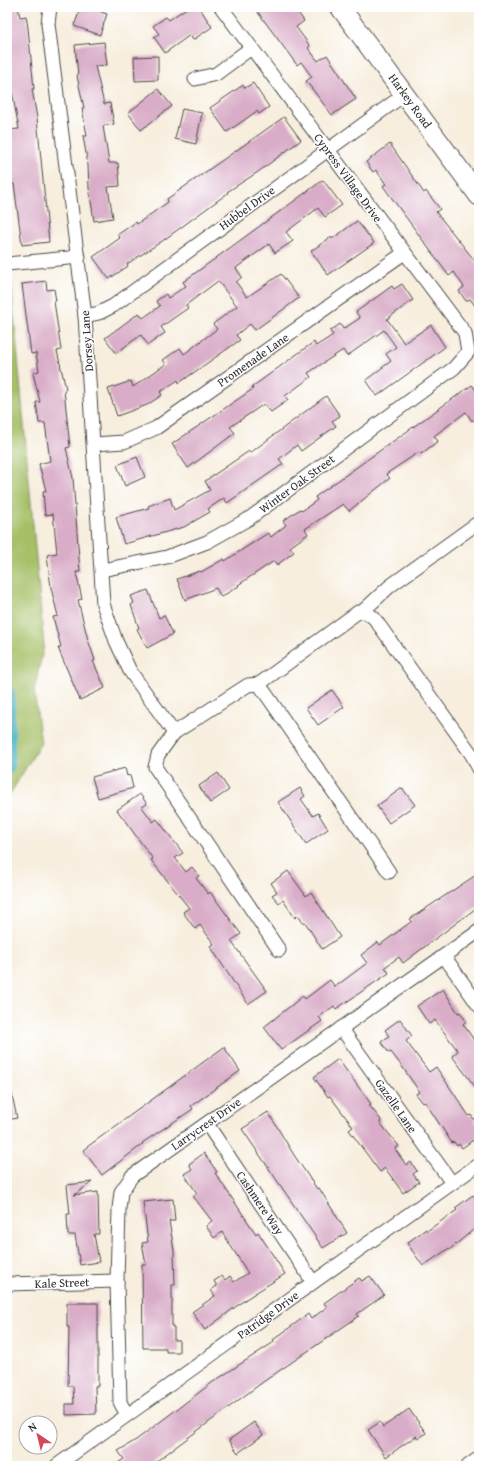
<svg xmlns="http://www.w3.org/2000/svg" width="486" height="1473" viewBox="0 0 486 1473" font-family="'Gentium Book Plus',serif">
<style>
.green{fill:#a6c067;stroke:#687649}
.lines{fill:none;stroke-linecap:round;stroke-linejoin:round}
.canal{stroke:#44b0c1;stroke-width:12}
.building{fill:#d9adc8}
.street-casing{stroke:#4a4846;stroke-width:15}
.secondary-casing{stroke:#4a4846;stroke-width:21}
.street{stroke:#fff;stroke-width:13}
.secondary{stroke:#fff;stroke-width:19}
.labels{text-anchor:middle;stroke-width:3;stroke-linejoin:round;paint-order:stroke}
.street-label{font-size:12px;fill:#2b2b2b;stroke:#fff}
</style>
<rect width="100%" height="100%" fill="#fff"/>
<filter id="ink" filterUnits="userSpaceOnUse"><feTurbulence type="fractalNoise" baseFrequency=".025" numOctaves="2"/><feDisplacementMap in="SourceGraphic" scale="8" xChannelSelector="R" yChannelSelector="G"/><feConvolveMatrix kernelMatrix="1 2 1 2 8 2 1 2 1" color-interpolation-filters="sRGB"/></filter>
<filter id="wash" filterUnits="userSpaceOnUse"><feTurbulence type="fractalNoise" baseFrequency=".012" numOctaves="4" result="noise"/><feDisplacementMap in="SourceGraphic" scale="16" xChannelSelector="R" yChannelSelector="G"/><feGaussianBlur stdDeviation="0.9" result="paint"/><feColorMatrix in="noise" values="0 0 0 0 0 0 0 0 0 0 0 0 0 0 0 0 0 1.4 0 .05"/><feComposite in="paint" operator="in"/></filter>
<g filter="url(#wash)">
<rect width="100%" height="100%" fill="#f7eede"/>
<path class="green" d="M10 270 44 646 34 690 41 743 7 799V271Z"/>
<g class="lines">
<path class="canal" d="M7 690 9 693V767L7 769"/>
</g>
<g id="blocks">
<g class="building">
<path d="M81 7H88L107 14 100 35 74 26Z"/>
<path d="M188 7H199L212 27 193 40 190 35 165 53 154 37 159 34 153 26 166 17 169 20Z"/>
<path d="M254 7H294L304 21 296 27 310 46 308 48 318 61 327 55 356 99 332 115 306 81 312 77 301 62 297 65Z"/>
<path d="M18 8 20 17 26 16 28 28 34 89H32L37 118 49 242 22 245 14 184H12L7 130 19 129 12 92H7V71L12 70 7 31V10Z"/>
<path d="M104 42 107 65 95 66 104 104 110 103 114 124 103 126 109 163H118L120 186 108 187 113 218 94 221 89 188 88 165 83 136H87L82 108H84L77 76 78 75 75 45Z"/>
<path d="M158 56V80L135 81 134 57Z"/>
<path d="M253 83 269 107 259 114 257 111 227 132 210 108 243 85 245 88Z"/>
<path d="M158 89 172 106 141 130 128 113Z"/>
<path d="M182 109 202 113 196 144 175 139Z"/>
<path d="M284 117 301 140 258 172 227 192 228 193 161 242 127 264 128 266 109 279 93 257 120 238 117 235 136 222 137 224 168 202 167 199Z"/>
<path d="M390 144 424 193 426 191 440 209 436 212 479 266V311L470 299 466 301 459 291 464 287 454 272 449 276 383 186 386 184 376 170 373 172 366 162Z"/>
<path d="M323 180 342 205 325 217 318 208 286 232 293 241 275 253 269 244 236 268 242 277 236 282 247 297 281 274 299 298 255 330 250 324 236 335 240 340 179 383 178 380 160 392 162 395 147 405 117 416 108 389 131 381 133 387 166 364 163 360 180 348 184 354 217 329 213 324 237 306 218 281 186 305 188 308 161 327 165 333 148 345 141 335 116 353 105 338 139 313 143 318 160 306 156 301 166 294 168 298 186 286 183 282Z"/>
<path d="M357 221 374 243 328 275 311 251 331 237 332 239Z"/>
<path d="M46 281 47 290 54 289 56 301H54L61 350 57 351 66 389 64 390 70 447 66 448 73 478 80 572H76L82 599 78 600 88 640 95 660 93 661 105 688 80 700 58 648 61 647 53 617 58 616 51 588 47 555 57 553 53 514 45 515 43 491H46L39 464 50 461 45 423H39L36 402H40L33 373 39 371 36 353 31 354 22 284Z"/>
<path d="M402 284 413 300 387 319 404 343 431 325 445 347 377 396 366 380 391 361 386 354 396 347 384 330 347 356 343 350 308 373 311 377 285 396 288 400 271 412 264 404 230 427 235 433 188 468 172 444 253 389 252 387 304 349 314 342 316 346 333 335 330 331 340 324 343 329 360 318 356 312 392 286 394 289Z"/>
<path d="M472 385 479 394V416L472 421 466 412 434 436 438 441 421 454 419 452 386 474 390 478 349 511 343 504 305 529 308 534 290 547 294 552 277 565 274 561 238 585 239 586 221 597 216 588 185 600 177 579 200 571 201 572 224 559 225 561 268 533 271 537 286 525 283 521 300 509 302 511 317 500 315 497Z"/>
<path d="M326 396 340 416 332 421 336 426 301 451 297 445 279 459 283 464 227 503 224 498 208 509 210 512 184 527 124 544 116 517 149 508 148 506 170 498 174 510 210 490 205 481 249 451 250 453Z"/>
<path d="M137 457 145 477 125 486 117 465Z"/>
<path d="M148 590 159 618 164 615 173 634 147 648 137 629 139 628 131 605 134 603 131 596Z"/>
<path d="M332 690 344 707 318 725 306 708Z"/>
<path d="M125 768 127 776 130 775 133 788 98 798 92 777Z"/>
<path d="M218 773 229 790 210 803 199 786Z"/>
<path d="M300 788 305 796 301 799 313 816 318 813 328 829 306 844 278 802Z"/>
<path d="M402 788 415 805 389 823 377 806Z"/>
<path d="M140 794 147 804 142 807 153 822 157 819 183 853 175 858 186 872 192 867 199 876 196 878 208 894 210 892 241 934 231 941 267 991 248 1004 210 946 214 944 200 925 195 929 183 912 189 908 151 860 153 859 117 810Z"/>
<path d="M288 871 306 896 311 892 340 937 322 949 305 922 303 923 298 915 295 918 283 900 279 903 272 895 277 892 271 883Z"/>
<path d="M479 873V906L403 963 399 957 385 967 389 973 336 1009 334 1006 319 1017 322 1021 281 1050 264 1027 303 996 305 999 330 980 335 987 367 963 361 955 378 942 380 945 412 921 410 919Z"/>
<path d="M443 989 458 1013 460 1012 466 1021 463 1024 474 1040 479 1036V1092L452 1056 458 1051 435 1020 429 1024 417 1006Z"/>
<path d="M400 1019 412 1036 406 1041 429 1072 436 1067 469 1116 471 1115 479 1127V1136L462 1148 459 1144 457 1146 454 1142 452 1143 425 1102 423 1103 416 1094 419 1092 417 1088 401 1065 391 1052 389 1053 381 1042 389 1036 385 1030Z"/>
<path d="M224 1047 240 1071 191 1106 193 1109 142 1143 143 1144 102 1175 83 1150Z"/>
<path d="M338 1059 371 1104 369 1105 381 1120 380 1123 399 1146 395 1149 406 1165 411 1162 417 1171 413 1174 419 1182 403 1193 385 1168 380 1172 349 1130 353 1127 330 1096 328 1097 314 1077Z"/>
<path d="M11 1090 17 1118 7 1120V1091Z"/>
<path d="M268 1112 294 1155 317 1189 319 1188 347 1233 323 1248 242 1129Z"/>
<path d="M204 1153 217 1172 215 1173 256 1234 258 1232 285 1274 246 1299 205 1330 192 1312 215 1296 211 1290 217 1286 214 1281 222 1276 225 1280 230 1276 234 1282 248 1273 222 1232 214 1238 206 1226 212 1221 193 1196 197 1193 184 1174 192 1169 189 1164Z"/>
<path d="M92 1182 74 1195 98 1192 99 1234H94L99 1262 80 1265 75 1235H68L67 1214H70L67 1185Z"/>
<path d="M473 1195 479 1204V1225L449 1250 448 1249 423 1266 407 1243 426 1229 427 1231 457 1210 455 1208Z"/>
<path d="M173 1199 175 1221H169L174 1250 175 1285H172V1327H174V1340H179V1352H166V1348H143L142 1264H146L142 1243 148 1242 143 1202Z"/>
<path d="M370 1276 384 1295 357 1314 359 1316 263 1382 150 1466H113L124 1459 118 1451 136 1440 213 1382 274 1342 273 1340 308 1314 311 1319 327 1307 324 1303 359 1278 362 1281Z"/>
<path d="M67 1303H98V1386H95L96 1414 66 1415V1404H74L73 1386H68L69 1327H67Z"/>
<path d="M409 1409 426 1433 418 1439 416 1436 386 1457 368 1430 380 1422 383 1427Z"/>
<path d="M254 1422 263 1435 238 1453 229 1440Z"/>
</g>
</g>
</g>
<g filter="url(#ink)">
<use href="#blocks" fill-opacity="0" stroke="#4a4846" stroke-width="1"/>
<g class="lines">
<defs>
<g id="street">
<path d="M50 7 48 24 85 316 103 604 116 641 130 671 174 733 158 755 155 767 279 950"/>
<path d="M195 79 216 74 251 48"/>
<path d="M7 264 79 257"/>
<path d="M85 316 99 313 113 306 405 94"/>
<path d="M94 444 124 442 156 428 404 253"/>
<path d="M102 570 167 557 207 542 250 518 454 368 468 352 465 333 221 7"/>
<path d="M362 612 390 586 479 522"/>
<path d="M259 684 358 612H366L374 618 472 755 479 769"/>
<path d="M174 733 248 685 259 684 389 872"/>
<path d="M444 956 479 1006"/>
<path d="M341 1028 452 1183"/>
<path d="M207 1124 313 1282"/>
<path d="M7 1284 117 1281"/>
<path d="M127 1415 120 1402 117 1281 119 1209 121 1192 132 1176 479 931"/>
<path d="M56 1466 479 1164"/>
<path d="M468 1466 479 1458"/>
</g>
<path id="secondary" d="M340 7 479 196"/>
</defs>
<use href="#street" class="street-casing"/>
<use href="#secondary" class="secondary-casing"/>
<use href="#street" class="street"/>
<use href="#secondary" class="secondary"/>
</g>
</g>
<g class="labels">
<g class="street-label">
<text transform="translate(410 101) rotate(54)" y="4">Harkey Road</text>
<text transform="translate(348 178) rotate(54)" y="4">Cypress Village Drive</text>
<text transform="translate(247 208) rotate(-36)" y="4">Hubbel Drive</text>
<text transform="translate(87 341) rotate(-94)" y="4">Dorsey Lane</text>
<text transform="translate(253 360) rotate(-35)" y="4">Promenade Lane</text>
<text transform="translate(297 484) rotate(-36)" y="4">Winter Oak Street</text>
<text transform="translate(396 1106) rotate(55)" y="4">Gazelle Lane</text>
<text transform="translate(206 1124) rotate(-35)" y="4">Larrycrest Drive</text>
<text transform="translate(260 1203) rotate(56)" y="4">Cashmere Way</text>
<text transform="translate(62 1283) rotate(-2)" y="4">Kale Street</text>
<text transform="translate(268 1315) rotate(-36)" y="4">Patridge Drive</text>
</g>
</g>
<rect width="486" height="1473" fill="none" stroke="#fff" stroke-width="24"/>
<g transform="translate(38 1435) rotate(325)"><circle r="19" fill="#ffffff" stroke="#aaaaaa"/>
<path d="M0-3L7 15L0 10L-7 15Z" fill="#d1495b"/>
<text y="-6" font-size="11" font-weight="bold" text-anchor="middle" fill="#2b2b2b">N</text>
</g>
</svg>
